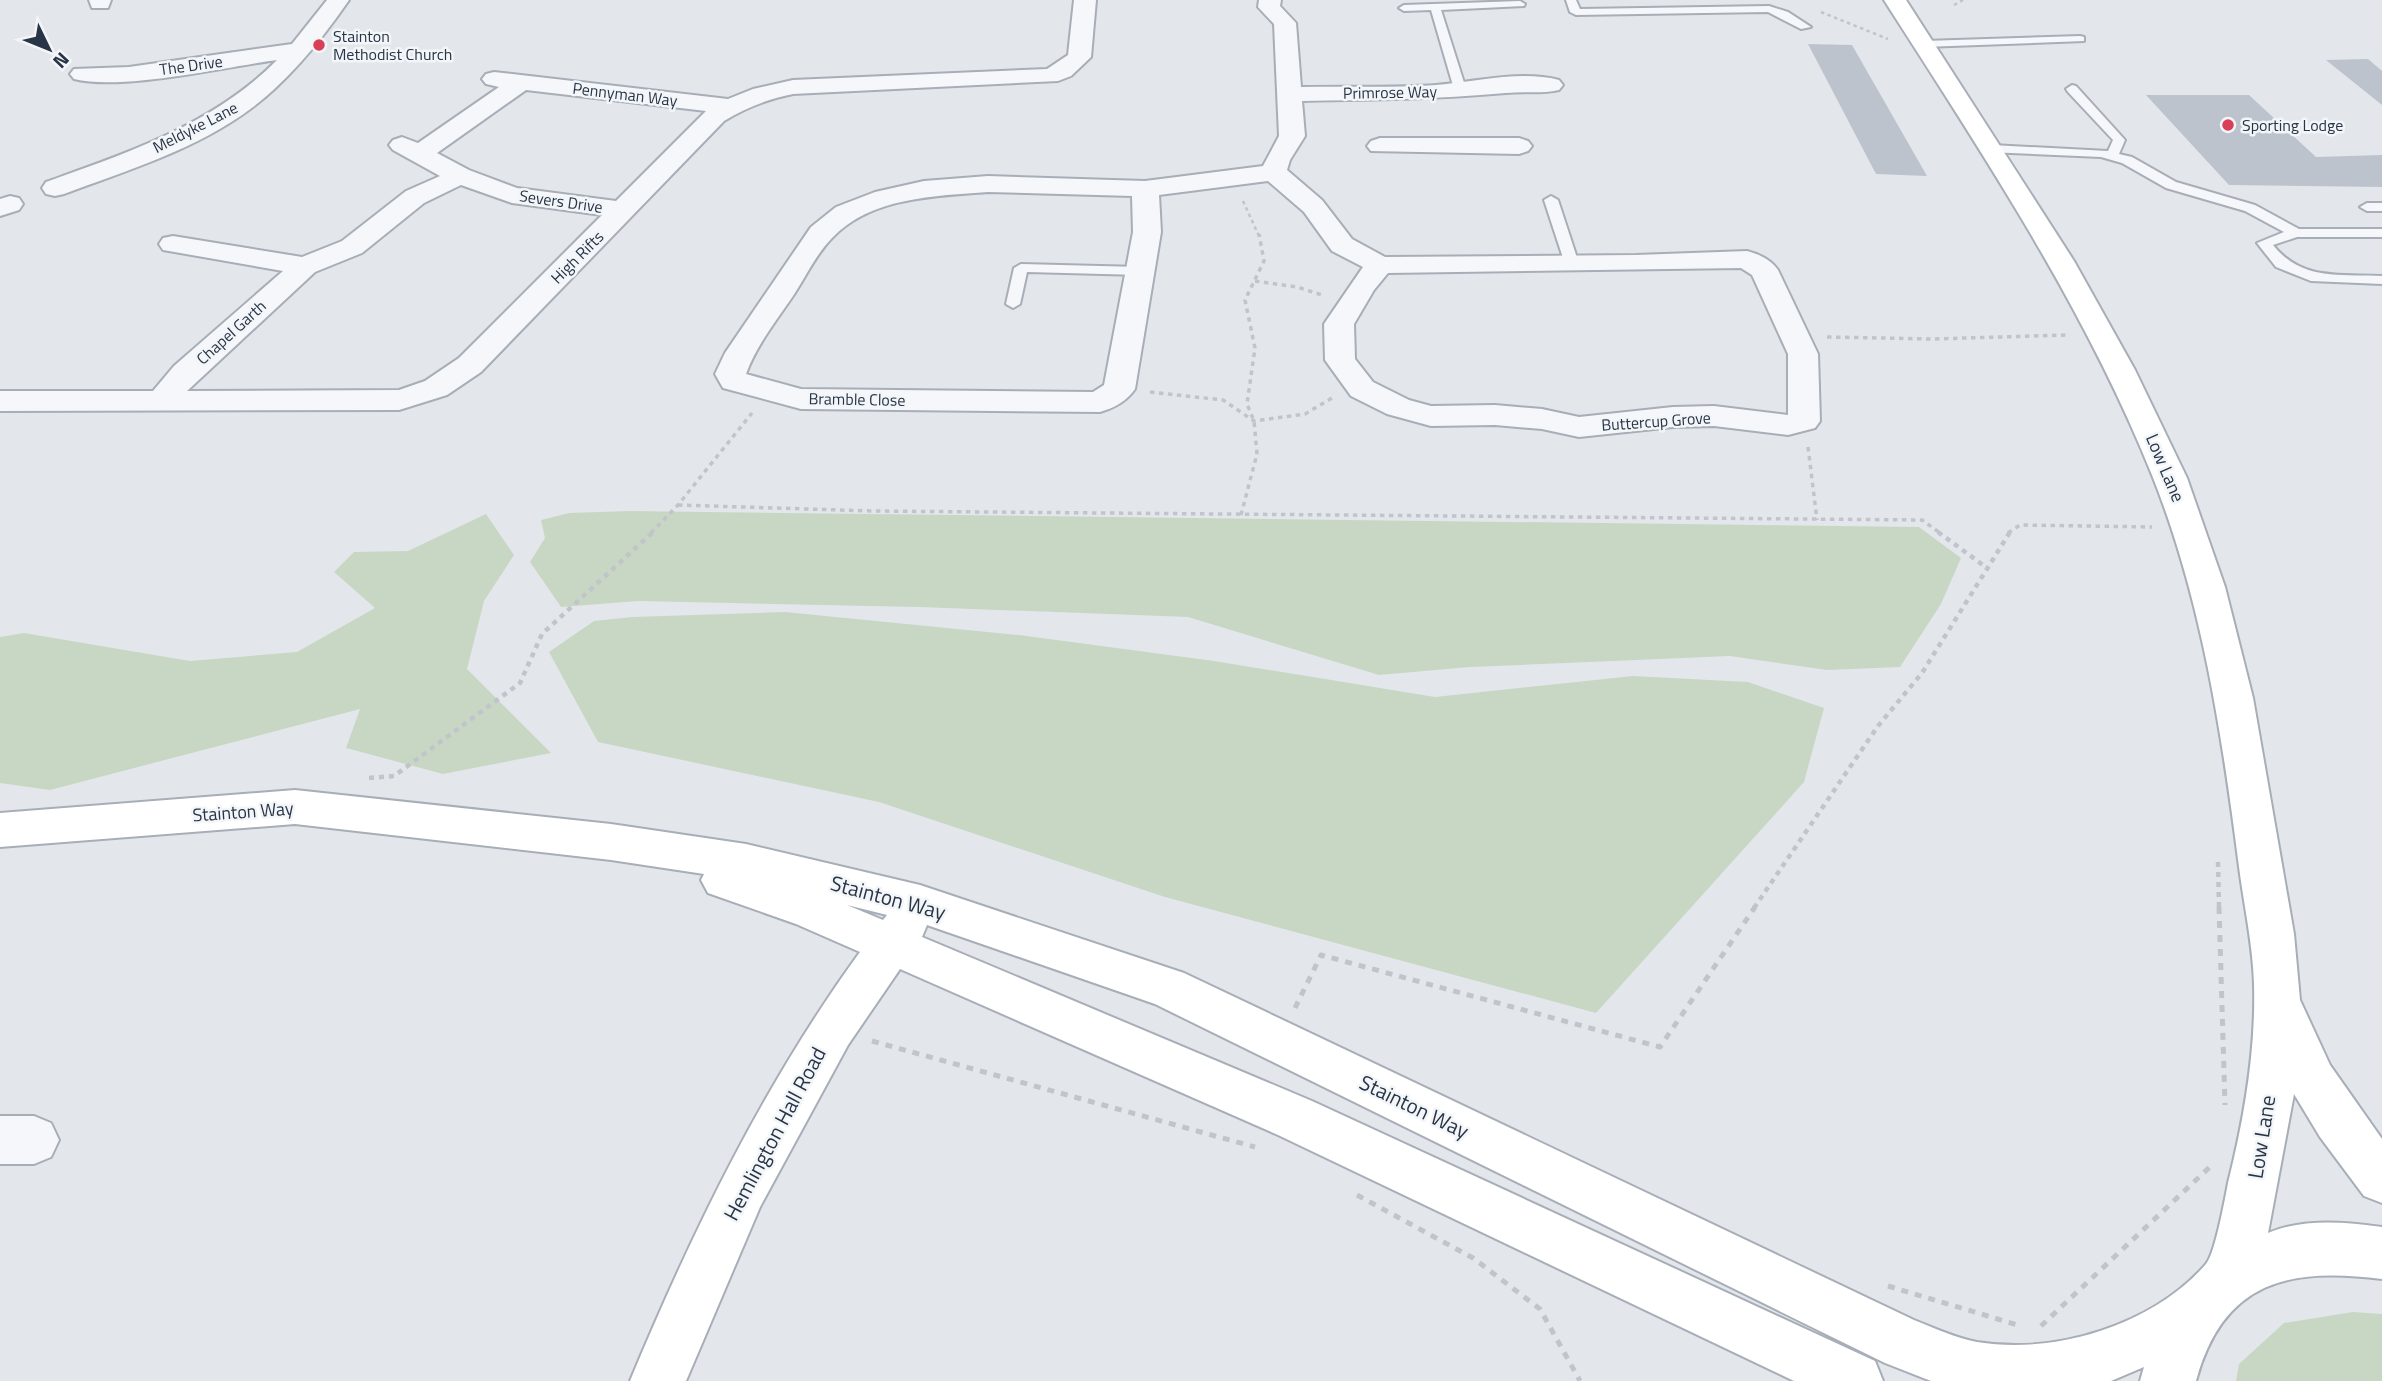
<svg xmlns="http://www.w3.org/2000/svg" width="2382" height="1381" viewBox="0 0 2382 1381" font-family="'Titillium Web',sans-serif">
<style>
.green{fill:#c8d7c3}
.building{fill:#bcc3cc}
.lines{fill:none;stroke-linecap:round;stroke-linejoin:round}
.lane-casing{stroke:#a7aeb7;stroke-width:4}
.street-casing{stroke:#a7aeb7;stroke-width:4}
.secondary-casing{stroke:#a7aeb7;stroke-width:4}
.path-far3{stroke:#c1c4cb;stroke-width:2.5;stroke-dasharray:3.5 3.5;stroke-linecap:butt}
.path-far2{stroke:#c1c4cb;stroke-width:3.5;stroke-dasharray:4.5 4.5;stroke-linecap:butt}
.path-far1{stroke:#c1c4cb;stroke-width:4.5;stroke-dasharray:5 5;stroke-linecap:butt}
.path{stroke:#c1c4cb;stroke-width:5;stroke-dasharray:7 7;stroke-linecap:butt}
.lane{fill:#f6f7fa;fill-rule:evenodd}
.street{fill:#f6f7fa;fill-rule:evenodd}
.secondary{fill:#fff;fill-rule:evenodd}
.poi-dot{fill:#da3f58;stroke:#f3f6f9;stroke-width:2.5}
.labels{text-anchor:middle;stroke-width:5;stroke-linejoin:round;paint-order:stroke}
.far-poi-label{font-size:16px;fill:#293446;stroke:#f3f6f9;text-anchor:start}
.far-street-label{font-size:16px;fill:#293446;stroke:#f3f6f9}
.street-label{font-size:18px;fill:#293446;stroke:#f3f6f9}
.near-street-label{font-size:21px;fill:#293446;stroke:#f3f6f9}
</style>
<rect width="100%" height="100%" fill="#e3e7ec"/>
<g class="green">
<path d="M629 511 1919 527 1961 558 1941 604 1900 667 1827 670 1730 656 1470 667 1379 675 1188 617 919 607 638 601 561 607 530 562 545 538 541 520 569 513Z"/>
<path d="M486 514 514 555 484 601 467 669 551 753 443 774 346 748 360 709 50 790 0 783V637L24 633 190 661 297 652 375 608 334 572 354 552 408 551Z"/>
<path d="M785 612 1019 635 1214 661 1435 697 1633 676 1748 682 1824 708 1804 782 1596 1013 1165 897 879 802 598 742 549 652 594 621 632 617Z"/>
<path d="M2353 1312 2382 1314V1381H2236L2239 1364 2284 1323Z"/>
</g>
<g class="building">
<path d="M1808 44 1852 45 1927 176 1876 174Z"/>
<path d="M2368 59 2382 71V105L2326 60Z"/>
<path d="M2146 95H2249L2316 157 2382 155V187L2229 185Z"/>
</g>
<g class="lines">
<defs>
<g id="lane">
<path d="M1566 0H1576L1580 9 1769 6 1788 12 1811 27 1801 29 1768 12 1576 15 1570 12Z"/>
<path d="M1520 1 1525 4 1524 6 1441 10 1466 89 1460 93 1454 89 1431 10 1404 11 1399 8 1404 5Z"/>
<path d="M2080 36 2084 37V41L1924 47 1918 44 1924 41Z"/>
<path d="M2072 85 2076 86 2125 140 2119 154 2132 157 2176 182 2255 205 2299 229H2382V237H2297L2273 245C2302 281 2339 274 2382 276V284L2311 281 2276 267 2257 243 2284 232 2245 211 2166 188 2122 163 2101 157 1988 152 1986 149 1992 145 2108 151 2113 140 2068 92 2066 89Z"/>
<path d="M1551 196 1558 200 1579 264 1577 267 1572 268 1565 264 1544 200Z"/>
<path d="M2382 203V211H2367L2360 207 2367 203Z"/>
<path d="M1021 264 1140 267 1147 271 1140 275 1027 272 1020 304 1013 308 1006 304 1014 268Z"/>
</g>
<g id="street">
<path d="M89 0H111L108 8H92Z"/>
<path d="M327 0H349C322 39 291 78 253 107 198 149 128 170 64 194L55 196 46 194 42 188 46 182C129 152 214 124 277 60 225 67 122 91 74 79L70 74 74 69 129 67 292 44Z"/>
<path d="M1074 0H1096L1091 57 1071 76 1058 81 793 94C768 99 745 108 724 121L481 372 447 395 399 410 0 411V391H153L174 366 283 271 163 250 159 244 163 238 173 236 302 257 342 241 406 191 440 176 393 150 389 145 393 140 402 137 418 143 499 87 486 84 482 79 486 74 494 72 728 99 753 89 793 80 1047 69 1068 55ZM526 90 706 111 616 201 517 188 469 170 437 153ZM461 185 512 203 602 215 459 358 425 381 399 390 187 391 315 272 362 253 424 203Z"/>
<path d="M1259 0H1281L1280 6 1296 23 1301 87C1346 86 1391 88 1436 85 1475 82 1521 70 1559 80L1563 85 1559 90C1542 94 1524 91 1506 93 1438 99 1370 100 1302 101L1305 136 1290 160 1287 170 1322 200 1352 239 1385 257 1636 255 1747 251C1759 254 1771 260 1778 270L1818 354 1820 421 1815 428 1788 435 1714 426 1673 427 1579 437 1542 429 1495 425 1431 426 1387 414 1351 396 1325 360 1324 324 1363 267 1332 251 1304 212 1268 181 1159 195 1161 232 1135 389C1127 401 1114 408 1100 412L801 409 723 388 715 374 725 353 811 227 836 207 875 192 924 181 988 176 1145 181 1263 166 1279 136 1274 24 1258 7ZM988 192 1132 196 1133 232 1104 385 1093 392 801 389 746 374C756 346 776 321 793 296 805 278 816 254 832 238 871 197 935 196 988 192ZM1741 268 1752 275 1788 354V415L1714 406 1673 407 1579 417 1542 409 1495 405 1431 406 1409 400 1373 382 1355 359 1354 324 1374 290 1388 273Z"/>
<path d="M1380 138H1519L1528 141 1532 146 1528 151 1519 154 1371 151 1367 146 1371 141Z"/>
<path d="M10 196 19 198 23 204 19 210 0 216V199Z"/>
<path d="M0 1116H34L51 1123 59 1140 51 1157 34 1164H0Z"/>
</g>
<path id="secondary" d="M1884 0H1906L2074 261 2135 370 2187 478 2225 587 2253 698 2294 934 2300 1000 2330 1065 2382 1139V1203L2364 1196 2320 1137 2294 1094 2268 1233C2304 1218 2344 1222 2382 1227V1279C2289 1267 2223 1281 2196 1381H2140L2144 1367 2111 1381H1931L1885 1363 1155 1004 927 925 922 937 1312 1101 1875 1361 1883 1381H1794L1278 1135 900 969 848 1045 760 1207 686 1381H630C693 1230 764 1084 860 952L796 924 708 893 701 880 704 874 611 860 295 824 0 847V813L295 790 611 824 746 844 920 885 1184 973 1914 1320C1934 1328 1956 1338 1977 1342 2057 1355 2154 1324 2206 1264 2215 1254 2225 1199 2228 1183 2244 1119 2256 1051 2254 984 2253 945 2244 906 2239 867 2222 734 2202 600 2152 475 2084 306 1982 153 1884 0ZM847 905 887 915 883 920Z"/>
</defs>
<use href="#lane" class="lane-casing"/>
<use href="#street" class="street-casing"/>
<use href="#secondary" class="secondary-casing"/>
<g class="path-far3">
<path d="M1954 5 1963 0"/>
<path d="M1821 12 1888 39"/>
<path d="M1243 201 1259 236"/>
</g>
<g class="path-far2">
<path d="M1255 281 1297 287 1322 295"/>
<path d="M1827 337 1932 339 2067 335"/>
<path d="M1150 392 1223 400 1254 421 1305 414 1332 398"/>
<path d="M1808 447 1817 520"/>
<path d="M678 505 872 511 1922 520 1940 533"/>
<path d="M1241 515 1257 454 1254 421 1247 404 1255 348 1245 300 1264 261 1259 234"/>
<path d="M651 533 678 505 752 413"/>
<path d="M2008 533 2020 525 2152 527"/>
</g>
<g class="path-far1">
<path d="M1938 532 1987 568"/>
<path d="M369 778 394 776 520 683 542 634 653 532"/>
<path d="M2218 862 2219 908"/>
<path d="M1754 908 1878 726 1922 673 2010 532"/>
</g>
<g class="path">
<path d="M2219 907 2225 1105"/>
<path d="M1295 1008 1321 955 1660 1047 1755 907"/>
<path d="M872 1041 1255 1147"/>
<path d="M1357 1195 1473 1258 1540 1309 1580 1381"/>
<path d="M1888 1286 2021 1326"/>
<path d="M2041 1326 2213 1164"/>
</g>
<use href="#lane" class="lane"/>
<use href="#street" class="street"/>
<use href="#secondary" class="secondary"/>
</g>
<g class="poi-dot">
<circle cx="319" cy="45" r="7"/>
<circle cx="2228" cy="125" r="7"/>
</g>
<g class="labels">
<g class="far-poi-label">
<text x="333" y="42">Stainton<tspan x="333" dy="18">Methodist Church</tspan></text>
<text x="2242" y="131">Sporting Lodge</text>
</g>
<g class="far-street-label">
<text transform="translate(191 65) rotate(-8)" y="6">The Drive</text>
<text transform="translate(1390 92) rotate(-1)" y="6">Primrose Way</text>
<text transform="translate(625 94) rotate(7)" y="6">Pennyman Way</text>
<text transform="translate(195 127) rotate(-27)" y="6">Meldyke Lane</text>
<text transform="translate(561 201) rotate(8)" y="6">Severs Drive</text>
<text transform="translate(577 257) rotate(-45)" y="6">High Rifts</text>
<text transform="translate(231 332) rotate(-42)" y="6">Chapel Garth</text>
<text transform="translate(857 399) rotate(1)" y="6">Bramble Close</text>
<text transform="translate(1656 421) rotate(-4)" y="6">Buttercup Grove</text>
</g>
<g class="street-label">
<text transform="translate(2165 468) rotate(67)" y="6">Low Lane</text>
<text transform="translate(243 812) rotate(-4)" y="6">Stainton Way</text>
</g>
<g class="near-street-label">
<text transform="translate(888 898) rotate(15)" y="7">Stainton Way</text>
<text transform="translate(1414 1107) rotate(26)" y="7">Stainton Way</text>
<text transform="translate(775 1134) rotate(-62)" y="7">Hemlington Hall Road</text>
<text transform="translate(2262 1137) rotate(-81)" y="7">Low Lane</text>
</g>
</g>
<g transform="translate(49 49) rotate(133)" stroke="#f3f6f9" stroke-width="5" paint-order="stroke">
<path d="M0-5L12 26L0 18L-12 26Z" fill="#293446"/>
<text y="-10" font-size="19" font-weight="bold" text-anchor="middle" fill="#293446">N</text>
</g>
</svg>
